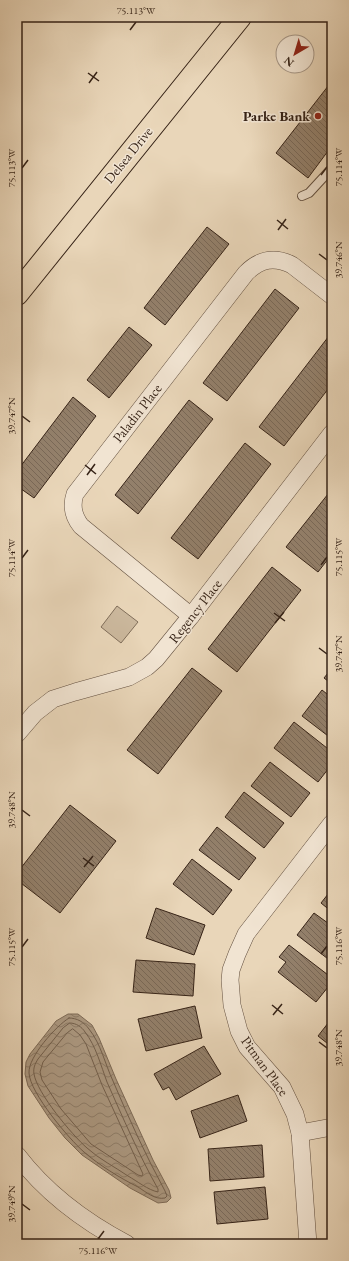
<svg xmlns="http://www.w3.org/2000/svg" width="349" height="1261" viewBox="0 0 349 1261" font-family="'EB Garamond',serif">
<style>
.green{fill:#cbb89d;stroke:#806e5a}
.water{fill:url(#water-waves);stroke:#7d6a57}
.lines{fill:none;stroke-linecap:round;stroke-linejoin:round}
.shore{stroke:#715e4c;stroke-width:1}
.building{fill:url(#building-back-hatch);stroke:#362317}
.service-casing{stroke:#635040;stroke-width:10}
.minor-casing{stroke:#635040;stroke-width:18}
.primary-casing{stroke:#362317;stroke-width:24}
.service{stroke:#f1e4d2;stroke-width:8}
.minor{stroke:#f1e4d2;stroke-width:17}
.primary{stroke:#e9d6b9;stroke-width:22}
.ticks{fill:none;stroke:#362317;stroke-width:1.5}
.poi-dot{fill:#8f2418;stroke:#f1e4d2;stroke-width:1.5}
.labels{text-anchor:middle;stroke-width:3;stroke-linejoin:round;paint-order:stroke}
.poi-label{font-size:14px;font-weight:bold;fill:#362317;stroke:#f1e4d2;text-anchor:end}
.street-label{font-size:14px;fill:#362317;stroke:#f1e4d2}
.neatline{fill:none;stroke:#362317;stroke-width:1.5}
.ticks-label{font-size:10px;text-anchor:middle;fill:#362317}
</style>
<defs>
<pattern id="water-waves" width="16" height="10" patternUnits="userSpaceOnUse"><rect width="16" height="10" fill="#ac9982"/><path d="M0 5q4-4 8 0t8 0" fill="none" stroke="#8d7c69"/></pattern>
<pattern id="building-back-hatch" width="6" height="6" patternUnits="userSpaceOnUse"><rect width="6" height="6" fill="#93806b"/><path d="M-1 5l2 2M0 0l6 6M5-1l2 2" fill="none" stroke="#796857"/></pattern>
</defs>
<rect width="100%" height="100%" fill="#e9d6b9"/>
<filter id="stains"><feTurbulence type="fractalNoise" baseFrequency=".005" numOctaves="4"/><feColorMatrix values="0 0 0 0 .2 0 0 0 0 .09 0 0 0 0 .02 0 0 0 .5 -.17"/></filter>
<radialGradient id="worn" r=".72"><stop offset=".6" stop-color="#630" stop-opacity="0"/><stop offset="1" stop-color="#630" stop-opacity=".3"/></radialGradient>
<path class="green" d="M117 606 138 622 121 643 101 627Z"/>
<path class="water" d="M68 1014H78L92 1025 99 1038 116 1079 153 1160 169 1190 171 1198 167 1202 158 1203 130 1188 82 1155 65 1138 49 1118 28 1086 25 1074 26 1062 30 1054 56 1021Z"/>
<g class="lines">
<g class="shore">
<path d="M69 1018C77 1018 84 1022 89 1029 101 1044 105 1064 113 1081 129 1119 146 1156 165 1191L167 1196 165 1198C155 1200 146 1192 138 1187 120 1178 99 1165 84 1152 69 1139 30 1093 29 1073 28 1057 56 1026 69 1018Z"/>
<path d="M70 1023C76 1023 82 1027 85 1032 96 1046 101 1066 107 1082 123 1118 139 1155 158 1189V1192C148 1190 137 1181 128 1176 115 1167 99 1159 87 1148 72 1135 37 1093 34 1074 33 1068 35 1064 38 1059L63 1028Z"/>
<path d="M73 1029 80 1035 86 1044 102 1085 143 1174 142 1176 138 1175 91 1144 61 1109 42 1080 40 1072 43 1062 67 1033Z"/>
</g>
</g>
<g class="building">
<path d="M332 81V155L328 151 308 178 276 153Z"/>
<path d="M207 227 229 244 165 325 144 308Z"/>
<path d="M275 289 299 308 227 401 203 383Z"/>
<path d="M129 327 152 345 109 398 87 380Z"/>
<path d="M332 332V384L284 446 259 427Z"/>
<path d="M73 397 96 416 34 498 17 486V471Z"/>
<path d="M189 400 213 419 138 514 115 495Z"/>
<path d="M245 443 271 464 198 559 171 538Z"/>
<path d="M332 489V554L318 572 286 547Z"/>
<path d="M272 567 301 590 237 672 208 649Z"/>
<path d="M192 668 222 691 158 774 127 750Z"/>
<path d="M332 668V684L324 678Z"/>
<path d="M322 690 332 698V739L302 716Z"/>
<path d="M294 722 332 752V764L318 782 274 748Z"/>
<path d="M270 762 310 793 291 817 251 786Z"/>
<path d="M244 792 284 823 264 848 225 817Z"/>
<path d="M70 805 116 841 60 913 17 880V873Z"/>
<path d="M217 827 256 858 239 880 199 850Z"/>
<path d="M192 859 232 890 213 915 173 884Z"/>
<path d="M332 889V912L321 903Z"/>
<path d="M156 908 205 925 194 955 146 938Z"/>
<path d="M314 913 332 926V962L297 935Z"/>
<path d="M289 945 332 978V982L316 1002 278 972 286 962 279 957Z"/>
<path d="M136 960 195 964 193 996 133 992Z"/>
<path d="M195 1006 202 1038 146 1051 138 1019Z"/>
<path d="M332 1018V1047L318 1036Z"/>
<path d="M204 1046 221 1074 176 1100 169 1087 163 1090 154 1074Z"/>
<path d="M238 1095 247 1121 200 1138 191 1111Z"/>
<path d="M262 1145 264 1177 210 1181 208 1149Z"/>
<path d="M265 1187 268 1219 217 1224 214 1192Z"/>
</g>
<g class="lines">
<defs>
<path id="service" d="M302 196 309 193 332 168"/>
<g id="minor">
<path d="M191 616 81 526C73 516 71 506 75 494L246 273C260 259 274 256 292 265L332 296"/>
<path d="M17 734 35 713 53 699 75 692 129 677 147 667 156 659 191 616 332 433"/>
<path d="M300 1133 332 1127"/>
<path d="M17 1155C46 1193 85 1222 127 1244"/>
<path d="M308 1244 300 1133 295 1114 282 1087 247 1047 239 1031 232 1005 230 980 231 970 237 954 246 934 332 823"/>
</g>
<path id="primary" d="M17 294 240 17"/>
</defs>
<use href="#service" class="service-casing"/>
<use href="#minor" class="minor-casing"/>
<use href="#primary" class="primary-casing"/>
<use href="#service" class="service"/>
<use href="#minor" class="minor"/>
<use href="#primary" class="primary"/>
</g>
<path class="ticks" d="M130 30 136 22M88 73 99 81M89 83 97 72M22 168 28 160M321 175 327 167M277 220 288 229M278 230 286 219M319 254 327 260M22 416 30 422M85 465 96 474M87 475 95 464M22 558 28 550M321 565 327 557M274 613 285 621M275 623 284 612M319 648 327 654M22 810 30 816M83 858 94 866M84 867 93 856M22 947 28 939M321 954 327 946M272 1005 283 1014M273 1015 282 1004M319 1042 327 1048M22 1204 30 1210M98 1239 104 1231"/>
<circle class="poi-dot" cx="318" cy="116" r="4"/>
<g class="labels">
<g class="poi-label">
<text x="310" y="121">Parke Bank</text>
</g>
<g class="street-label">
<text transform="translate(128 155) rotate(-51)" y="5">Delsea Drive</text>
<text transform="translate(137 413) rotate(-52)" y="5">Paladin Place</text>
<text transform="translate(195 611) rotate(-52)" y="5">Regency Place</text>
<text transform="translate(265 1066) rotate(54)" y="5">Pitman Place</text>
</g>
</g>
<rect width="349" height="1261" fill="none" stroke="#e9d6b9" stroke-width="44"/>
<g transform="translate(295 54) rotate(218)"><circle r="19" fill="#f1e4d2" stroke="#a69787"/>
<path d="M0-3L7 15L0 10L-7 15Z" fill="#8f2418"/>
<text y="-6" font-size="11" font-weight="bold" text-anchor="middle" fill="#362317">N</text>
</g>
<rect x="22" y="22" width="305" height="1217" class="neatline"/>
<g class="ticks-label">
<text x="136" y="14">75.113°W</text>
<text transform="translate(338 167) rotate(-90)" y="4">75.114°W</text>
<text transform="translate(11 168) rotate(-90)" y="4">75.113°W</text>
<text transform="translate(338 260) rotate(-90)" y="4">39.746°N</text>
<text transform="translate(11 416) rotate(-90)" y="4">39.747°N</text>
<text transform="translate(338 557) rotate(-90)" y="4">75.115°W</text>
<text transform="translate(11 558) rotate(-90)" y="4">75.114°W</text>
<text transform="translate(338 654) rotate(-90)" y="4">39.747°N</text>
<text transform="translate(11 810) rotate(-90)" y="4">39.748°N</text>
<text transform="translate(338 946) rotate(-90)" y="4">75.116°W</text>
<text transform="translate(11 947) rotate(-90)" y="4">75.115°W</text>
<text transform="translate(338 1048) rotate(-90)" y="4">39.748°N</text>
<text transform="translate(11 1204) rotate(-90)" y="4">39.749°N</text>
<text x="98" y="1254">75.116°W</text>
</g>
<rect width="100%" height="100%" filter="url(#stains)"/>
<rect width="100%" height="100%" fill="url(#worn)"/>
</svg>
